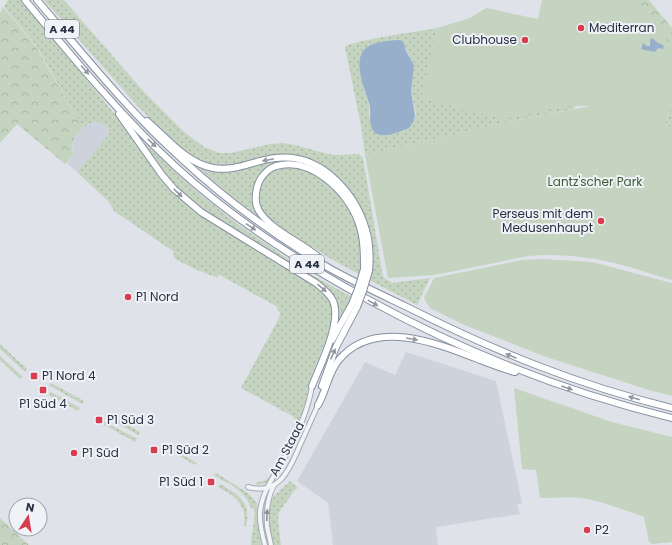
<svg xmlns="http://www.w3.org/2000/svg" width="672" height="545" viewBox="0 0 672 545" font-family="Poppins,sans-serif">
<style>
.built{fill:#cdd2dc}
.grass{fill:url(#grass-dots);fill-rule:evenodd}
.forest{fill:url(#forest-crowns)}
.green{fill:#c4d4c0}
.water{fill:#98afcc}
.lines{fill:none;stroke-linecap:round;stroke-linejoin:round}
.minor-casing{stroke:#a4aab4;stroke-width:6}
.highway-casing{stroke:#8690a1;stroke-width:8}
.minor{stroke:#f2f4f7;stroke-width:4}
.highway{stroke:#fff;stroke-width:6}
.highway-bridge-casing{stroke:#8690a1;stroke-width:8;stroke-linecap:butt}
.highway-bridge{stroke:#fff;stroke-width:6}
.oneway{fill:#9398a0}
.oneway2{fill:#8c929c}
.poi-dot{fill:#d73c4f;stroke:#eff2f7;stroke-width:1.5}
.labels{text-anchor:middle;stroke-width:4;stroke-linejoin:round;paint-order:stroke}
.shield{fill:#eff2f7;stroke:#636a78;stroke-width:1}
.shield-label{font-size:11px;font-weight:bold;fill:#273042}
.poi-label{font-size:12px;fill:#273042;stroke:#eff2f7;text-anchor:start}
.park-label{font-size:12px;fill:#3a5e33;stroke:#eff2f7}
.street-label{font-size:12px;fill:#273042;stroke:#eff2f7}
</style>
<defs>
<pattern id="grass-dots" width="8" height="8" patternUnits="userSpaceOnUse"><rect width="8" height="8" fill="#c4d4c0"/><path d="M2 2h.1M6 6h.1" fill="none" stroke="#a8b6a6" stroke-width="1.8" stroke-linecap="round"/></pattern>
<pattern id="forest-crowns" width="20" height="18" patternUnits="userSpaceOnUse"><rect width="20" height="18" fill="#c4d4c0"/><path d="M2 6a3 3 0 1 1 6 0M12 15a3 3 0 1 1 6 0" fill="none" stroke="#a8b6a6"/></pattern>
</defs>
<rect width="100%" height="100%" fill="#dfe3e9"/>
<g class="built">
<path d="M93 121 103 124 110 133 77 172 67 163 74 155 72 145 73 139 83 128 89 122Z"/>
<path d="M406 352 496 381 522 503 517 505 520 514 436 527 438 545H333L328 503 297 481 365 362 395 375Z"/>
</g>
<g class="grass">
<path d="M8 0H22L118 118 174 171 201 195 239 225 310 274 352 297 337 328 325 342 308 385 307 401 295 431 267 483 258 485 255 483 266 480 271 475C278 460 297 434 294 417L241 388 279 318 280 313 276 306 214 272 218 275V278L195 269 177 260 174 257 173 251 199 264 170 249 114 211 109 202 77 172 110 133C103 120 93 118 83 128L36 45 4 7Z"/>
<path d="M44 0H64L144 92 184 132 204 147 219 153H231L270 144 283 143 295 145 328 154 338 155 359 154 363 158 383 277 392 283 430 278 417 305 371 281 372 263 368 229 361 209 353 196 343 184 304 158 246 163 222 167 203 162 191 156 165 134 135 103Z"/>
<path d="M437 28 422 99 458 107V109L576 104 574 109 498 124 365 155 361 126 345 47C352 40 423 31 437 28ZM401 40 414 65 411 92 416 114 414 121 409 128 381 135 371 124 369 114V104L364 90 360 64 372 45Z"/>
<path d="M672 103V127L665 125Z"/>
<path d="M191 161C203 165 217 172 230 171 253 170 270 156 294 162L277 163 257 180 253 195 255 208 258 216 227 193Z"/>
<path d="M292 167C340 176 369 228 359 274 339 264 319 252 300 240 289 234 276 227 267 218 259 209 256 197 260 186 265 171 278 168 292 167Z"/>
<path d="M0 344 27 369 25 372 0 349Z"/>
<path d="M0 356 23 377 20 379 0 360Z"/>
<path d="M51 383 84 401 82 404 49 385Z"/>
<path d="M51 392 80 408 78 411 49 395Z"/>
<path d="M107 413 140 432 138 435 105 416Z"/>
<path d="M105 422 137 439 135 442 103 424Z"/>
<path d="M164 444 197 463 195 465 162 446Z"/>
<path d="M216 473 248 493 257 503 258 523 263 545H251C251 532 256 521 254 508L251 509C247 492 229 483 214 476Z"/>
<path d="M290 481 298 488 295 490 279 512 278 520 281 545H273L268 522 271 499Z"/>
<path d="M220 484C238 494 252 502 246 526H244C247 504 235 496 218 487Z"/>
<path d="M270 491 267 505 269 545H267C262 525 260 512 267 492Z"/>
</g>
<g class="forest">
<path d="M633 0H649L672 28V47Z"/>
<path d="M3 7 35 45 83 128C74 138 69 141 74 155L65 164 17 124 0 143V13Z"/>
<path d="M0 518 29 545H0Z"/>
</g>
<g class="green">
<path d="M542 0H634L672 47V103L665 125 672 127V280C655 276 639 269 622 265 591 257 560 253 528 256L435 275 388 278 365 155 498 124 591 106H566L503 119 458 109V107L421 99 437 28 470 18 486 8 538 19Z"/>
<path d="M543 259 592 262 672 283V396L649 390 546 357 462 324 430 308 424 298 434 278 522 260Z"/>
<path d="M514 388 612 422 672 437V542L653 544 649 542 644 517C624 510 602 501 581 498 567 497 553 498 540 498L536 470 522 469Z"/>
</g>
<g class="water">
<path d="M652 38 658 43 663 45 664 49 658 48 655 52 641 49 643 43 647 46H650V40Z"/>
<path d="M399 40 403 41 406 51 414 65 411 92 415 115 414 121 409 128C401 131 386 138 377 134 367 129 372 112 369 103 365 90 353 62 364 50 372 41 388 41 399 40Z"/>
</g>
<g class="lines">
<defs>
<g id="minor">
<path d="M248 487C279 496 290 469 300 445 306 432 312 418 318 405"/>
<path d="M265 545C262 534 259 523 260 512 262 491 275 475 285 457 297 435 308 411 312 386"/>
<path d="M271 545C270 539 268 533 267 526 266 513 268 497 274 485"/>
</g>
<g id="highway">
<path d="M25 0C73 58 121 116 176 167 234 220 299 262 367 299 464 352 565 392 672 418"/>
<path d="M37 0C84 55 129 112 183 160 227 201 277 237 329 268 354 282 380 294 405 306 492 350 577 385 672 408"/>
<path d="M119 114 162 175 174 189 201 212 316 283C322 288 328 292 332 299 344 319 320 365 312 386"/>
<path d="M147 121C167 138 186 163 213 168 236 172 254 160 276 158 323 153 359 196 368 238 370 249 370 260 369 271"/>
<path d="M317 256C300 242 271 230 259 211 255 204 255 196 257 188 259 178 267 169 276 166 311 156 347 191 358 221 364 237 364 253 364 269"/>
<path d="M332 340 352 304"/>
<path d="M322 386 336 347 357 307"/>
<path d="M318 405C326 391 328 374 338 361 373 317 437 343 480 360 491 364 503 369 515 372"/>
</g>
</defs>
<use href="#minor" class="minor-casing"/>
<use href="#highway" class="highway-casing"/>
<use href="#minor" class="minor"/>
<use href="#highway" class="highway"/>
<defs>
<g id="highway-bridge">
<path d="M352 304 358 289 364 269"/>
<path d="M357 307 363 291 369 271"/>
</g>
</defs>
<use href="#highway-bridge" class="highway-bridge-casing"/>
<use href="#highway-bridge" class="highway-bridge"/>
</g>
<defs><path id="oneway-solid" d="M-6-.8H1V-3.2L6.5 0L1 3.2V.8H-6Z"/></defs>
<g class="oneway">
<use href="#oneway-solid" transform="translate(85 70) rotate(49)"/>
<use href="#oneway-solid" transform="translate(152 143) rotate(44)"/>
<use href="#oneway-solid" transform="translate(268 160) rotate(168)"/>
<use href="#oneway-solid" transform="translate(178 193) rotate(44)"/>
<use href="#oneway-solid" transform="translate(251 227) rotate(34)"/>
<use href="#oneway-solid" transform="translate(322 288) rotate(40)"/>
<use href="#oneway-solid" transform="translate(373 303) rotate(29)"/>
<use href="#oneway-solid" transform="translate(412 339) rotate(10)"/>
<use href="#oneway-solid" transform="translate(333 354) rotate(-67)"/>
<use href="#oneway-solid" transform="translate(511 356) rotate(-157)"/>
<use href="#oneway-solid" transform="translate(567 388) rotate(19)"/>
<use href="#oneway-solid" transform="translate(634 398) rotate(-164)"/>
</g>
<use class="oneway2" href="#oneway-solid" transform="translate(267 515) rotate(-87)"/>
<g class="poi-dot">
<circle cx="581" cy="28" r="4"/>
<circle cx="525" cy="40" r="4"/>
<circle cx="601" cy="221" r="4"/>
<circle cx="128" cy="297" r="4"/>
<rect x="30" y="372" width="8" height="8" rx="2"/>
<rect x="39" y="386" width="8" height="8" rx="2"/>
<rect x="95" y="416" width="8" height="8" rx="2"/>
<rect x="150" y="446" width="8" height="8" rx="2"/>
<circle cx="74" cy="453" r="4"/>
<rect x="207" y="478" width="8" height="8" rx="2"/>
<circle cx="587" cy="530" r="4"/>
</g>
<g class="labels">
<g class="shield">
<rect x="45" y="20" width="34" height="18" rx="3"/>
<rect x="290" y="255" width="34" height="18" rx="3"/>
</g>
<g class="shield-label">
<text x="62" y="33">A 44</text>
<text x="307" y="268">A 44</text>
</g>
<g class="poi-label">
<text x="589" y="32">Mediterran</text>
<text x="517" y="44" text-anchor="end">Clubhouse</text>
<text x="593" y="218" text-anchor="end">Perseus mit dem<tspan x="593" dy="14">Medusenhaupt</tspan></text>
<text x="136" y="301">P1 Nord</text>
<text x="42" y="380">P1 Nord 4</text>
<text x="43" y="408" text-anchor="middle">P1 Süd 4</text>
<text x="107" y="424">P1 Süd 3</text>
<text x="162" y="454">P1 Süd 2</text>
<text x="82" y="457">P1 Süd</text>
<text x="203" y="486" text-anchor="end">P1 Süd 1</text>
<text x="595" y="534">P2</text>
</g>
<g class="park-label">
<text x="595" y="186">Lantz'scher Park</text>
</g>
<g class="street-label">
<text transform="translate(287 449) rotate(-62)" y="4">Am Staad</text>
</g>
</g>
<g transform="translate(28 517) rotate(12)"><circle r="19" fill="#eff2f7" stroke="#9fa4af"/>
<path d="M0-3L7 15L0 10L-7 15Z" fill="#d73c4f"/>
<text y="-6" font-size="11" font-weight="bold" text-anchor="middle" fill="#273042">N</text>
</g>
</svg>
